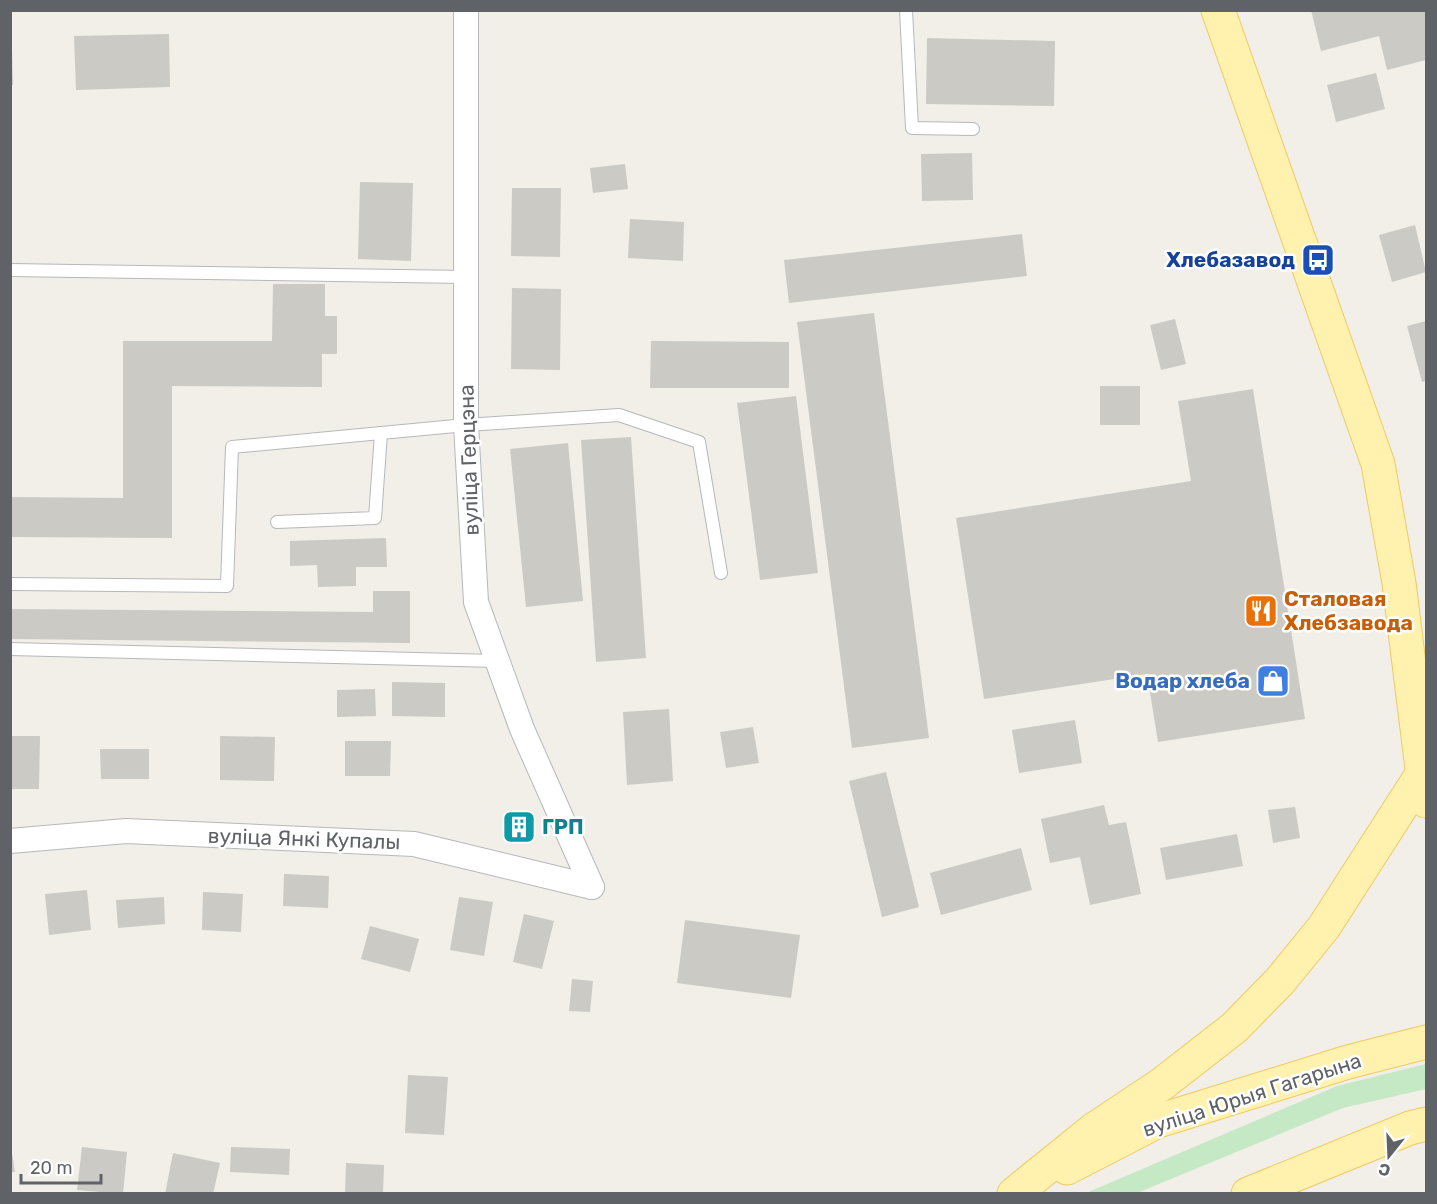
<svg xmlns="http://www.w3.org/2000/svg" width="1437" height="1204" viewBox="0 0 1437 1204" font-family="Rubik,sans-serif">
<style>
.green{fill:#c5e8c5}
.building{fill:#cccac5}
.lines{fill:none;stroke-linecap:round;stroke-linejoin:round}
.lane-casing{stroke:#b5b8bc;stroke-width:14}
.street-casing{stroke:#b5b8bc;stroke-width:26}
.primary-casing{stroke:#f2c960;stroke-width:35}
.lane{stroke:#fff;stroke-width:12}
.street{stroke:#fff;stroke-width:24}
.primary{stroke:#fff2af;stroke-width:33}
.labels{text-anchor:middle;stroke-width:5;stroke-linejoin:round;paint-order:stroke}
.transit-label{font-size:21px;font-weight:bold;fill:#164399;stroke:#fff;text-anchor:end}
.street-label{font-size:21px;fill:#5f6368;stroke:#fff}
.food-label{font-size:21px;font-weight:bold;fill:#c56008;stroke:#fff;text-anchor:start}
.shop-label{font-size:21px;font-weight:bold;fill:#366cbe;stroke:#fff;text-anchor:end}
.culture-label{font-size:21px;font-weight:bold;fill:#0d838f;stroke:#fff;text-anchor:start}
</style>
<rect width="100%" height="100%" fill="#f1efe8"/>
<path class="green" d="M1426 1064V1089L1343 1108 1137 1193H1086L1337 1086Z"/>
<g class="building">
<path d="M1311 10H1426V60L1387 70 1379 36 1321 51Z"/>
<path d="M169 34 170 87 76 90 74 36Z"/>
<path d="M927 38 1055 41 1054 106 926 104Z"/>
<path d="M10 50H12L13 85H10Z"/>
<path d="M1376 73 1385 109 1336 122 1327 85Z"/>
<path d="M972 153 973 200 922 201 921 154Z"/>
<path d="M625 164 628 189 593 193 590 168Z"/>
<path d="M360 182 413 183 411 261 358 259Z"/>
<path d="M512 188H561L560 257 511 256Z"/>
<path d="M630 219 684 222 683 261 628 258Z"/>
<path d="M1415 225 1426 272 1392 282 1379 235Z"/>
<path d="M1022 234 1027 276 789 303 784 260Z"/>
<path d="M273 284H325V316H337V354H322V387L172 386V538L10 537V497L123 498V341H272Z"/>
<path d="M512 288 561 289 560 370 511 369Z"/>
<path d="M874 313 929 738 852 748 797 322Z"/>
<path d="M1175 319 1186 364 1161 370 1150 325Z"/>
<path d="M1426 321V381L1422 382 1407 326Z"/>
<path d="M651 341 789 342V388H650Z"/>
<rect x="1100" y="386" width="40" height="39"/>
<path d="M1253 389 1305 719 1158 742 1147 674 984 699 956 518 1191 481 1178 401Z"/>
<path d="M796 396 818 573 760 580 737 403Z"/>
<path d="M631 437 646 658 596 662 581 440Z"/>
<path d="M568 443 583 601 526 607 510 449Z"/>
<path d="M386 538 387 567H356V586L318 587 317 565 290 566V541Z"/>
<path d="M373 591H410V643L10 639V609L373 612Z"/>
<path d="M392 682 445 683V717L392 716Z"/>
<path d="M375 689 376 716 337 717V690Z"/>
<path d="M669 709 673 781 627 785 623 712Z"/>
<path d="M1075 720 1082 763 1019 773 1012 730Z"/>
<path d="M753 727 759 763 726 768 720 732Z"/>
<path d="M10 736H40L39 789H10Z"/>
<path d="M220 736 275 737 274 781 220 780Z"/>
<path d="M345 741H391L390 776H345Z"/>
<path d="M100 749H149V779H101Z"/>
<path d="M886 772 919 907 882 917 849 781Z"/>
<path d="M1104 805 1109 825 1126 822 1141 894 1090 905 1080 857 1050 863 1041 819Z"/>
<path d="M1295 807 1300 838 1273 843 1268 810Z"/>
<path d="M528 816 529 837 510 839 508 818Z"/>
<path d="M1237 834 1243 866 1166 880 1160 848Z"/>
<path d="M1021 848 1032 890 941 915 930 873Z"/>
<path d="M284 874 329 876 328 908 283 906Z"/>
<path d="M87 890 91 930 49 935 45 894Z"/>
<path d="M203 892 243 894 241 932 202 930Z"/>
<path d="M164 897 165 924 118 928 116 900Z"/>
<path d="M459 897 493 902 484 956 450 950Z"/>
<path d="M524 914 554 921 542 969 513 962Z"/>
<path d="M685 920 800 935 791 998 677 983Z"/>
<path d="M370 926 419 939 410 972 361 959Z"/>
<path d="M572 979 593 981 590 1012 569 1011Z"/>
<path d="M408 1075 448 1077 444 1135 405 1133Z"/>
<path d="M10 1140 15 1172H10Z"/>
<path d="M82 1147 127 1152 123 1194 77 1190Z"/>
<path d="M231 1147 290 1149 289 1175 230 1172Z"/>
<path d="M173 1153 220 1163 213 1194H165Z"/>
<path d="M346 1163 384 1165 383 1194H345Z"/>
</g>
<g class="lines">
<defs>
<g id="lane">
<path d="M906 10 912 128 973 129"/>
<path d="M10 270 466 277"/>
<path d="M277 522 375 518 381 433"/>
<path d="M10 584 227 586 232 447 466 425 619 415 699 442 721 573"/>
<path d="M10 649 497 661"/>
</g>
<g id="street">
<path d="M466 10V425L476 602 522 729 592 887"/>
<path d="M10 841 126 831 414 844 592 887"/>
</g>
<g id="primary">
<path d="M1218 10 1378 464 1399 583 1426 801"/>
<path d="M1067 1168 1158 1121 1348 1062 1426 1042"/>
<path d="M1014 1194 1093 1130 1162 1084 1234 1028 1280 981 1324 927 1426 768"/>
<path d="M1248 1194 1410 1128 1426 1124"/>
</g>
</defs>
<use href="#lane" class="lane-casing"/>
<use href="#street" class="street-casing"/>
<use href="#primary" class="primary-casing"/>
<use href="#lane" class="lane"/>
<use href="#street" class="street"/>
<use href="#primary" class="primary"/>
</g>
<defs>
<symbol id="bus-square" viewBox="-11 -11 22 22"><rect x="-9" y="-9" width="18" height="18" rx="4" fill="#1a4fb4" stroke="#fff"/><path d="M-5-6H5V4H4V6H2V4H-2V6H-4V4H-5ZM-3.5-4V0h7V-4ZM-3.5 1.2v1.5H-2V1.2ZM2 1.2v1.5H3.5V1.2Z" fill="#fff"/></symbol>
<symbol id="restaurant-square" viewBox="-11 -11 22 22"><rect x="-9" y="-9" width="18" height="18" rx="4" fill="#e8710a" stroke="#fff"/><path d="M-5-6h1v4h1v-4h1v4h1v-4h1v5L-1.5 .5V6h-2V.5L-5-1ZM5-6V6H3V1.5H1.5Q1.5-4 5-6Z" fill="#fff"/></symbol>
<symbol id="shop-square" viewBox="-11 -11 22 22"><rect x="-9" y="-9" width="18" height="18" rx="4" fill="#3f7fe0" stroke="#fff"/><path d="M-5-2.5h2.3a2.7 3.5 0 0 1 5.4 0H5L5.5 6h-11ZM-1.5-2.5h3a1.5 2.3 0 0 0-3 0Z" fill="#fff"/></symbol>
<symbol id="building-square" viewBox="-11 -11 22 22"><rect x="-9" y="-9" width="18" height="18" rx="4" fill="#0f9aa8" stroke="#fff"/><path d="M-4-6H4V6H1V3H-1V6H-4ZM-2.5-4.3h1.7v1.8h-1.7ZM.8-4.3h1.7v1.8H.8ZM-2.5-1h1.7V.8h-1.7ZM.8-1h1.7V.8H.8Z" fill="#fff"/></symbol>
</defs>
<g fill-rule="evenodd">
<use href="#bus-square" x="1299" y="241" width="38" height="38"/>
<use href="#restaurant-square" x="1242" y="592" width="38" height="38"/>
<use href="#shop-square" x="1254" y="662" width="38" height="38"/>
<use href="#building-square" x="500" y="808" width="38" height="38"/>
</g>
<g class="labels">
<g class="transit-label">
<text x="1295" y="267">Хлебазавод</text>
</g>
<g class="street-label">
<text transform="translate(469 460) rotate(-92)" y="7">вуліца Герцэна</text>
<text transform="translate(304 839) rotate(2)" y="7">вуліца Янкі Купалы</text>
<text transform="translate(1252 1095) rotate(-18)" y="7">вуліца Юрыя Гагарына</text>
</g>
<g class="food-label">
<text x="1284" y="606">Сталовая<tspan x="1284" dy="24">Хлебзавода</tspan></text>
</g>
<g class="shop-label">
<text x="1250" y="688">Водар хлеба</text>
</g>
<g class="culture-label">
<text x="542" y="834">ГРП</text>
</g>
</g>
<rect width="1437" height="1204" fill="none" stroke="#5f6368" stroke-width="24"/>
<g transform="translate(1389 1156) rotate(198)" stroke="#ffffff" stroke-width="4.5" paint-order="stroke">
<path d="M0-4.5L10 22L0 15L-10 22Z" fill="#5f6368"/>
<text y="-9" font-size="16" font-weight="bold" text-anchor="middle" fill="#5f6368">С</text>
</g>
<path d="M21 1174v9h80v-9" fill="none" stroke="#5f6368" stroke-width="3"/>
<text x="30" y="1174" font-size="18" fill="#5f6368" stroke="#ffffff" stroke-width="4.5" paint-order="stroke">20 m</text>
</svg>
